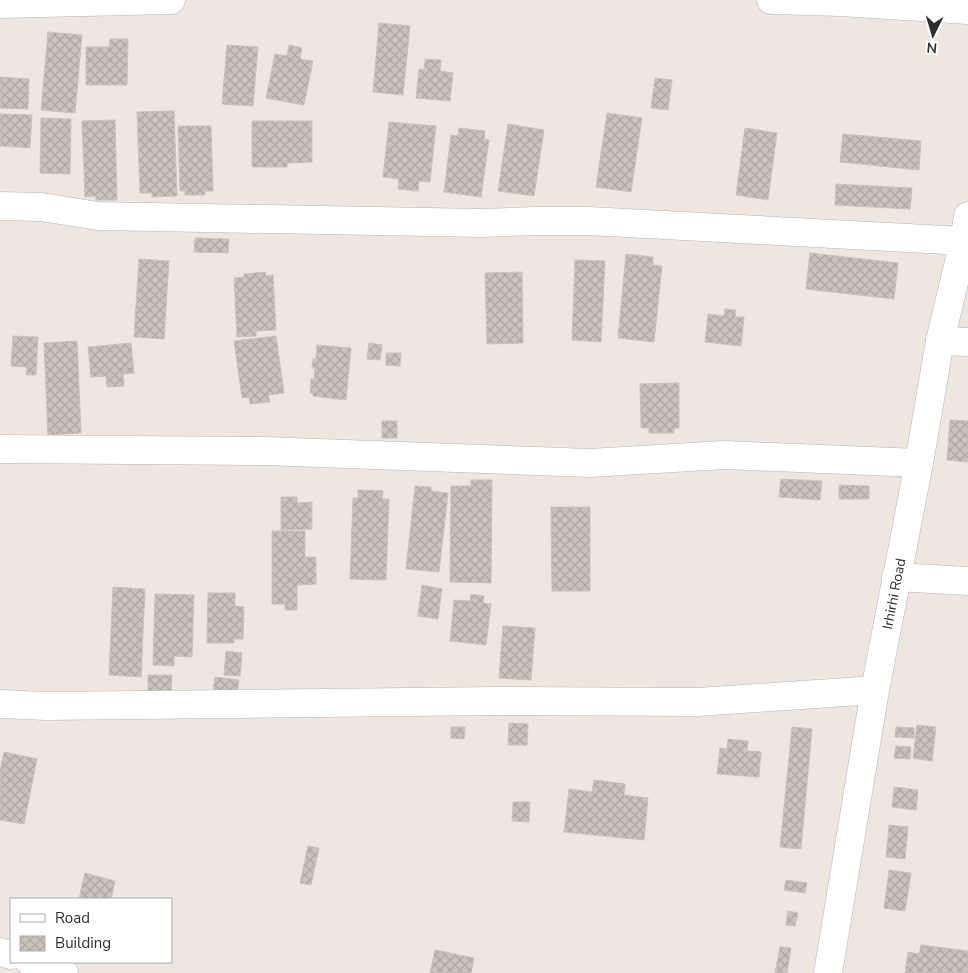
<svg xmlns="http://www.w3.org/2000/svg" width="968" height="973" viewBox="0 0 968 973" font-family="'Nunito Sans',sans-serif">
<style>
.building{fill:url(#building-cross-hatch);stroke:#cbc2b9}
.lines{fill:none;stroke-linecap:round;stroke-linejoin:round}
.minor-casing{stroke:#b0b5be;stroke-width:29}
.minor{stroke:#fff;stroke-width:28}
.labels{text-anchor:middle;stroke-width:4;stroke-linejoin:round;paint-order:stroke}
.street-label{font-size:14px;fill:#2e2e2e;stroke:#fff}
</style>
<defs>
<pattern id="building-cross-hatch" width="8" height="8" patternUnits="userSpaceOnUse" patternTransform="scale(1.25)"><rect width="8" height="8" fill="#c8c2bb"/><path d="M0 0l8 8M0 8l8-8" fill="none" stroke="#aca7a1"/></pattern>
</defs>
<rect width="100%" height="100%" fill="#efe6e0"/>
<g class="building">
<path d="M379 23 410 26 403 95 373 92Z"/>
<path d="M48 32 82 35 75 113 41 110Z"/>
<path d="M110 39H128L127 85H86V47H109Z"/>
<path d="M227 45 258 47 253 106 222 104Z"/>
<path d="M289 45 302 48 300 59 313 61 304 105 266 98 275 54 287 56Z"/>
<path d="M425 59 441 60 440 71 453 73 450 101 416 98 419 69 424 70Z"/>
<path d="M0 77 29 79 28 109 0 108Z"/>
<path d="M655 78 672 80 668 110 651 108Z"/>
<path d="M174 111 177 196 152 197V193H140L137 112Z"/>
<path d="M607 113 642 118 631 192 596 187Z"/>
<path d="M0 114 32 115 30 148 0 146Z"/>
<path d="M41 118 71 119 70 174 40 173Z"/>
<path d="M115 120 117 200H96V196L85 197 82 121Z"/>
<path d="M252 121H312V162L287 163V167H252Z"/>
<path d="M389 122 436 126 430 182 419 181 418 191 398 189 399 179 383 177Z"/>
<path d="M508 124 544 130 534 196 498 191Z"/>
<path d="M178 126H211L213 191H205V195H185V191H180Z"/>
<path d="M459 128 485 131 484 139 489 140 481 197 444 192 451 135 458 136Z"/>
<path d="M745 128 777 133 768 200 736 195Z"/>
<path d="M843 134 921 141 919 170 840 162Z"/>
<path d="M836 184 912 188 910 209 835 205Z"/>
<path d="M195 238 229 239 228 253 194 252Z"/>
<path d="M810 253 898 263 894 299 806 289Z"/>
<path d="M626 254 653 257V265L662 266 654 342 618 338Z"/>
<path d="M139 259 169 261 164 339 134 337Z"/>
<path d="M575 260 605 261 601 342 572 340Z"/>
<path d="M265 272 266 276 273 275 276 330 256 331V336L237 337 234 278 244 277V274Z"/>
<path d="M522 272 523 343 487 344 485 273Z"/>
<path d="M725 309 736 310 735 317H744L741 346 705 342 708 314 724 316Z"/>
<path d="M13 336 38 337 36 375H26L27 367 11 366Z"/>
<path d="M276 336 284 393 268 395 270 402 250 404 249 397 242 398 234 341Z"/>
<path d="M77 341 81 433 48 435 44 343Z"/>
<path d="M131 343 134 373 123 374 124 386 107 387 106 376 91 377 88 347Z"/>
<path d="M369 343 382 345 380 360 367 359Z"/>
<path d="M317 345 351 348 346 400 313 396V393H310L311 379H314L315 368H312L313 359H316Z"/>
<path d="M386 353H401L400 366 386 365Z"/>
<path d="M679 383V428H674V433H649V428H641L640 384Z"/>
<path d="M950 420 968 421V462L947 460Z"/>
<rect x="382" y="421" width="15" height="17"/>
<path d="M781 479 822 481 820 500 779 497Z"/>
<path d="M471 480H492L491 583 450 582 451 486H471Z"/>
<path d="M839 485 869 486V499H839Z"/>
<path d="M415 486 431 487V491L448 493 439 572 406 569Z"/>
<path d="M358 490 383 491 382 499H389L386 580 350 579 353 498H358Z"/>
<path d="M281 497H297V503L312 502V529L281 530Z"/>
<path d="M551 507H590V591H552Z"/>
<path d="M272 531H305V557H316V584L297 585V610H285V604H272Z"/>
<path d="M422 585 442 589 438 619 418 616Z"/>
<path d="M113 587 145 589 141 677 109 675Z"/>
<path d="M208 593H235V606L244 607 243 639H234V643H207Z"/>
<path d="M155 594 194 595 192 657 174 656V666L153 665Z"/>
<path d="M471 594 484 596 483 603 491 604 486 645 450 641 454 600 470 601Z"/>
<path d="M503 626 535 628 531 680 499 678Z"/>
<path d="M226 651 242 653 240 676 224 675Z"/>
<path d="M148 675H172L171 697H148Z"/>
<path d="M215 677 239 680 237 695 213 692Z"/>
<path d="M509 723 528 724 527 745H508Z"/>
<path d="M917 725 936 727 932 761 913 758Z"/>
<path d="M451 727H465L464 739 451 738Z"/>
<path d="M792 727 812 729 801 849 780 847Z"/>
<path d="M896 727 914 728V738L895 737Z"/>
<path d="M728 739 748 741 747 751 761 752 759 777 717 774 720 748 727 749Z"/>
<path d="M896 746 911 747 910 759 894 758Z"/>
<path d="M4 752 37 759 24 824 0 820V771Z"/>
<path d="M594 780 625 784 624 795 648 798 644 840 564 832 569 789 592 792Z"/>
<path d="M894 787 918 790 916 810 892 807Z"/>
<path d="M513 802H530L529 822 512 821Z"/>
<path d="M889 825 908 827 905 859 886 857Z"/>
<path d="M308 846 319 848 311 885 300 883Z"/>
<path d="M889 870 911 873 905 911 884 908Z"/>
<path d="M85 873 115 881 111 899H79Z"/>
<path d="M786 880 807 883 805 893 784 890Z"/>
<path d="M788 911 798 913 795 926 786 925Z"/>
<path d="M921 945 968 951V973H905L908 952 919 954Z"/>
<path d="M780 947 791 948 787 973H775Z"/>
<path d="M435 950 474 958 471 973H430Z"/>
</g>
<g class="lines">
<defs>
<g id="minor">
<path d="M771 0 840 2 968 10"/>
<path d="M0 4 171 0"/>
<path d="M0 206 41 207 98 216 481 223 536 221H589L964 241"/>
<path d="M940 341 968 342"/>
<path d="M0 449 264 451 590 463 724 455 919 463"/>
<path d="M896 577 968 581"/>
<path d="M0 704 46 706 497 701 698 702 875 690"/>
<path d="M0 952 11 955"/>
<path d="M30 962 64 973"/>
<path id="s1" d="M828 973 875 690 919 463 940 341 964 241 968 216"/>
</g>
</defs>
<use href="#minor" class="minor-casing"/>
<use href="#minor" class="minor"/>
</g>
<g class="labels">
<g class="street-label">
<text dy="5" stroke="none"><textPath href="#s1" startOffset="385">Irhirhi Road</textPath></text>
</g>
</g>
<rect x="10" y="898" width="162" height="65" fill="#ffffff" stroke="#ababab"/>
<rect x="20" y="914" width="25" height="8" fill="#ffffff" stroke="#ababab"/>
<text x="55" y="923" font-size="15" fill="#2e2e2e">Road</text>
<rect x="20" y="936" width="25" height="15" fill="url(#building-cross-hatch)" stroke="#ababab"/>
<text x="55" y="948" font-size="15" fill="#2e2e2e">Building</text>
<g transform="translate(933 35) rotate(185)" stroke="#ffffff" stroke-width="4" paint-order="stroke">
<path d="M0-4L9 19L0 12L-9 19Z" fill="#2e2e2e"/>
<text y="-8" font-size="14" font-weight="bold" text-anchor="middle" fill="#2e2e2e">N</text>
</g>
</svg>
